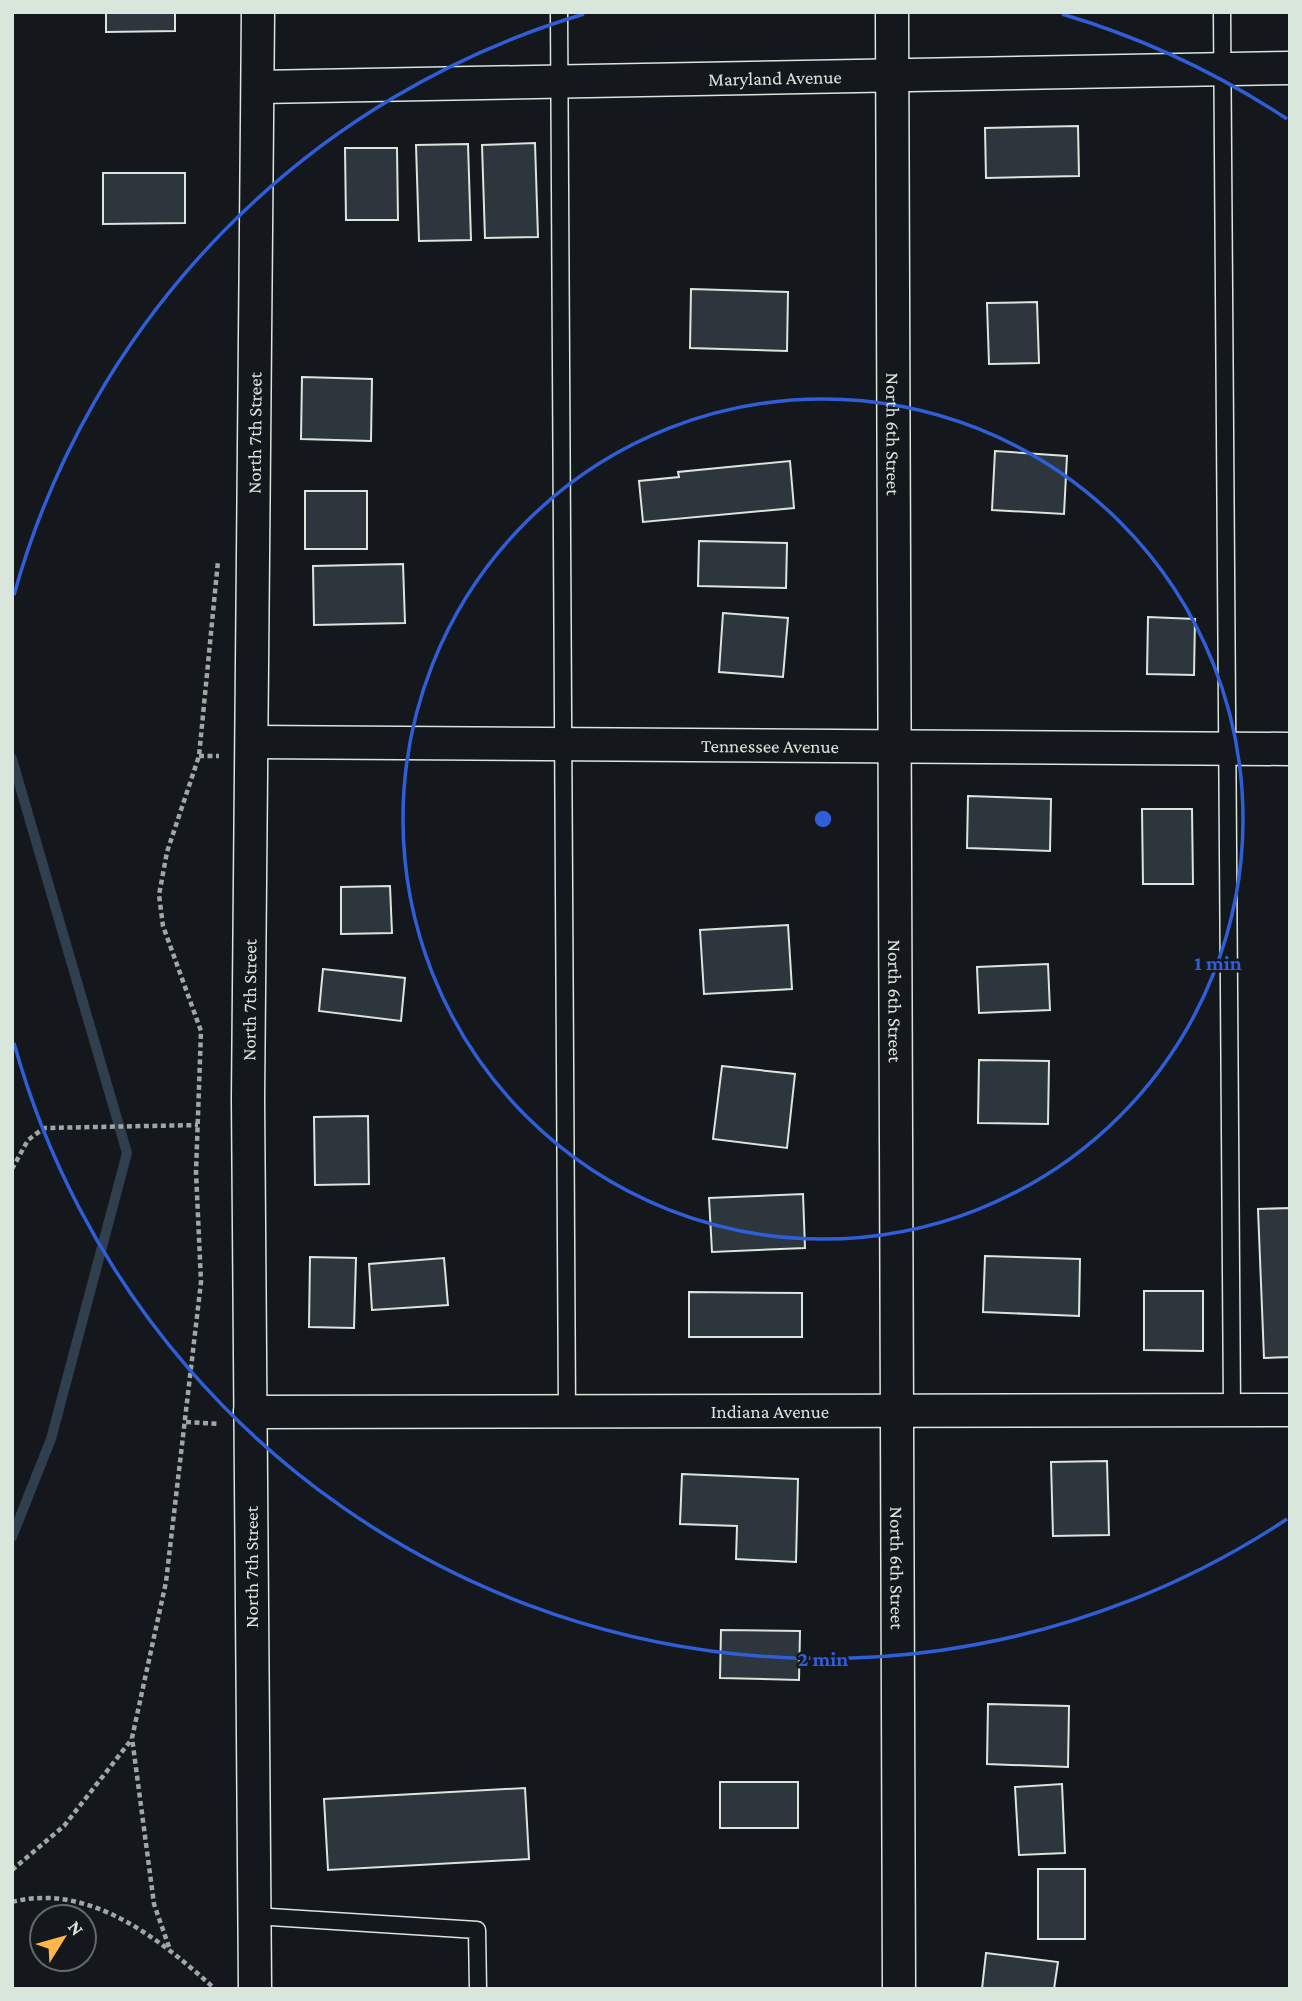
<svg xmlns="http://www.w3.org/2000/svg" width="1302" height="2001" viewBox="0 0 1302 2001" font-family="'Crimson Pro',serif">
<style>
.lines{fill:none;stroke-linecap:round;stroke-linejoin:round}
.stream{stroke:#2f3f4d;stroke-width:10}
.building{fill:#2c363c;stroke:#d8e6dc;stroke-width:2}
.service-casing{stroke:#d8e6dc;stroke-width:19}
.minor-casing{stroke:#d8e6dc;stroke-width:35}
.path{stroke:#9da8a2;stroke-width:4.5;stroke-dasharray:5 3.5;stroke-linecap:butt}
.service{stroke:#14181c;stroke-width:16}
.minor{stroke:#14181c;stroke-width:32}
.ring{fill:none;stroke:#305dd8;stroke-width:3.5}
.labels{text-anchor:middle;stroke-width:5;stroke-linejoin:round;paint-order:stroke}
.street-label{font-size:19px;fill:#d8e6dc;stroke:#14181c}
.centre{fill:#305dd8;stroke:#14181c;stroke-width:3.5}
.ring-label{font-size:21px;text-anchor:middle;font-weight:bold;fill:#305dd8;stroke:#14181c;stroke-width:5;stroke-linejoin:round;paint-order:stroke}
</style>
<rect width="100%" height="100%" fill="#14181c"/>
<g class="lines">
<path class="stream" d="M12 759 127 1153 51 1439 12 1537"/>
</g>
<g class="building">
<path d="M106 12H175V31L106 32Z"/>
<path d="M1078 126 1079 176 986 178 985 128Z"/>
<path d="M535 143 538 237 485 238 482 145Z"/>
<path d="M468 144 471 240 419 241 416 145Z"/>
<path d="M345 148H397L398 220H346Z"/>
<path d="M103 173H185V223L103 224Z"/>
<path d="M691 289 788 292 787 351 690 348Z"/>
<path d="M1037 302 1039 363 989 364 987 303Z"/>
<path d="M302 377 372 379 371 441 301 439Z"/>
<path d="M995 451 1067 456 1064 514 992 510Z"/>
<path d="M790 461 794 508 643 522 639 481 679 477 678 472Z"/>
<rect x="305" y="491" width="62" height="58"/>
<path d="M699 541 787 543 786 588 698 586Z"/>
<path d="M403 564 405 623 314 625 313 566Z"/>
<path d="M723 613 788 618 783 677 719 672Z"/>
<path d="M1148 617 1195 619 1194 675 1147 674Z"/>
<path d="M968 796 1051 799 1050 851 967 848Z"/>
<path d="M1142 809H1192L1193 884H1143Z"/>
<path d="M390 886 392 933 341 934V887Z"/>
<path d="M788 925 792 989 704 994 700 930Z"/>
<path d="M1048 964 1050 1010 979 1013 977 967Z"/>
<path d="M323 969 405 978 401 1021 319 1011Z"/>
<path d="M979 1060 1049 1061 1048 1124 978 1123Z"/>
<path d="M722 1066 795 1074 787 1148 713 1139Z"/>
<path d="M368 1116 369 1184 315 1185 314 1117Z"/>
<path d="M803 1194 805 1248 712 1252 709 1198Z"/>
<path d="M1290 1208V1357L1264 1358 1258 1209Z"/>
<path d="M985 1256 1080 1259 1079 1316 983 1312Z"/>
<path d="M310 1257 356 1258 354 1328 309 1327Z"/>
<path d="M444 1258 448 1305 372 1310 369 1264Z"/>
<path d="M1144 1291H1203V1351L1144 1350Z"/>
<path d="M689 1292 802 1293V1337H689Z"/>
<path d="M1107 1461 1109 1535 1053 1536 1051 1462Z"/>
<path d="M682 1474 798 1479 796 1562 736 1559 737 1526 680 1524Z"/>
<path d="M721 1630 800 1631 799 1680 720 1678Z"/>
<path d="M988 1704 1069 1706 1068 1767 987 1764Z"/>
<rect x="720" y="1782" width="78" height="46"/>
<path d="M1062 1784 1065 1853 1019 1855 1015 1787Z"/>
<path d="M525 1788 529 1859 328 1870 324 1799Z"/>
<rect x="1038" y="1869" width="47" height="70"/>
<path d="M986 1953 1058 1962 1054 1989H982Z"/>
</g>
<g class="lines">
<defs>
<g id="service">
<path d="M559 12 567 1413"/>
<path d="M1222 12 1232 1410"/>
<path d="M254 1916 477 1930 478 1989"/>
</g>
<g id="minor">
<path id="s1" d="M892 12 899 1989"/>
<path id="s2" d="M259 87 1290 68"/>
<path id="s3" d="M252 742 1290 749"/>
<path id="s4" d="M250 1412 1290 1410"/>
<path id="s5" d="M255 1989 248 1099 258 12"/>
</g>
</defs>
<use href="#service" class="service-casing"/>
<use href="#minor" class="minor-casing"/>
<g class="path">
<path d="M199 756H219"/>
<path d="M12 1169 28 1140 44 1128 198 1125"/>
<path d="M186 1422 220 1424"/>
<path d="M12 1870 64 1826 132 1739"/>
<path d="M12 1902C90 1882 161 1940 215 1989"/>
<path d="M169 1947 154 1904 132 1738 166 1582 201 1282 196 1172 201 1031 163 926 159 895 167 852 199 756 218 561"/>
</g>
<use href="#service" class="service"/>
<use href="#minor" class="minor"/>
</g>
<g class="ring">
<circle cx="823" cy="819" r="420"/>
<path d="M1287 1519A840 840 0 0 1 14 1043M14 595A840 840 0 0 1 584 14M1062 14A840 840 0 0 1 1287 119"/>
</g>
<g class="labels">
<g class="street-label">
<text dy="7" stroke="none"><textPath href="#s2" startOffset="516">Maryland Avenue</textPath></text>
<text dy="7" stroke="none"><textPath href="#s5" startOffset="1556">North 7th Street</textPath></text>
<text dy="7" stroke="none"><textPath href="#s1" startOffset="422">North 6th Street</textPath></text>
<text dy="7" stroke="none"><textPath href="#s3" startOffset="518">Tennessee Avenue</textPath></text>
<text dy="7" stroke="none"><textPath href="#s5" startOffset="989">North 7th Street</textPath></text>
<text dy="7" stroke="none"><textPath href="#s1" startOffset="989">North 6th Street</textPath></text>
<text dy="7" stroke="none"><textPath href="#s4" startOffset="520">Indiana Avenue</textPath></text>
<text transform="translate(251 1567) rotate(-90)" y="7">North 7th Street</text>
<text dy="7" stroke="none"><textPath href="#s1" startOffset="1556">North 6th Street</textPath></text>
</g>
</g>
<circle cx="823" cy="819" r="10" class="centre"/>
<g class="ring-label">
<text x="1218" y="970">1 min</text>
<text x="823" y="1666">2 min</text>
</g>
<rect width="1302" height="2001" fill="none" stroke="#d8e6dc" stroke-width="28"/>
<g transform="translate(63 1938) rotate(53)"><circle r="33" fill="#14181c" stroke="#626a69" stroke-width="2"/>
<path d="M0-5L12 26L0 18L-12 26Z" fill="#ffb74d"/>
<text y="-10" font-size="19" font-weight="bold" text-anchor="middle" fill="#d8e6dc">N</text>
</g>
</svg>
